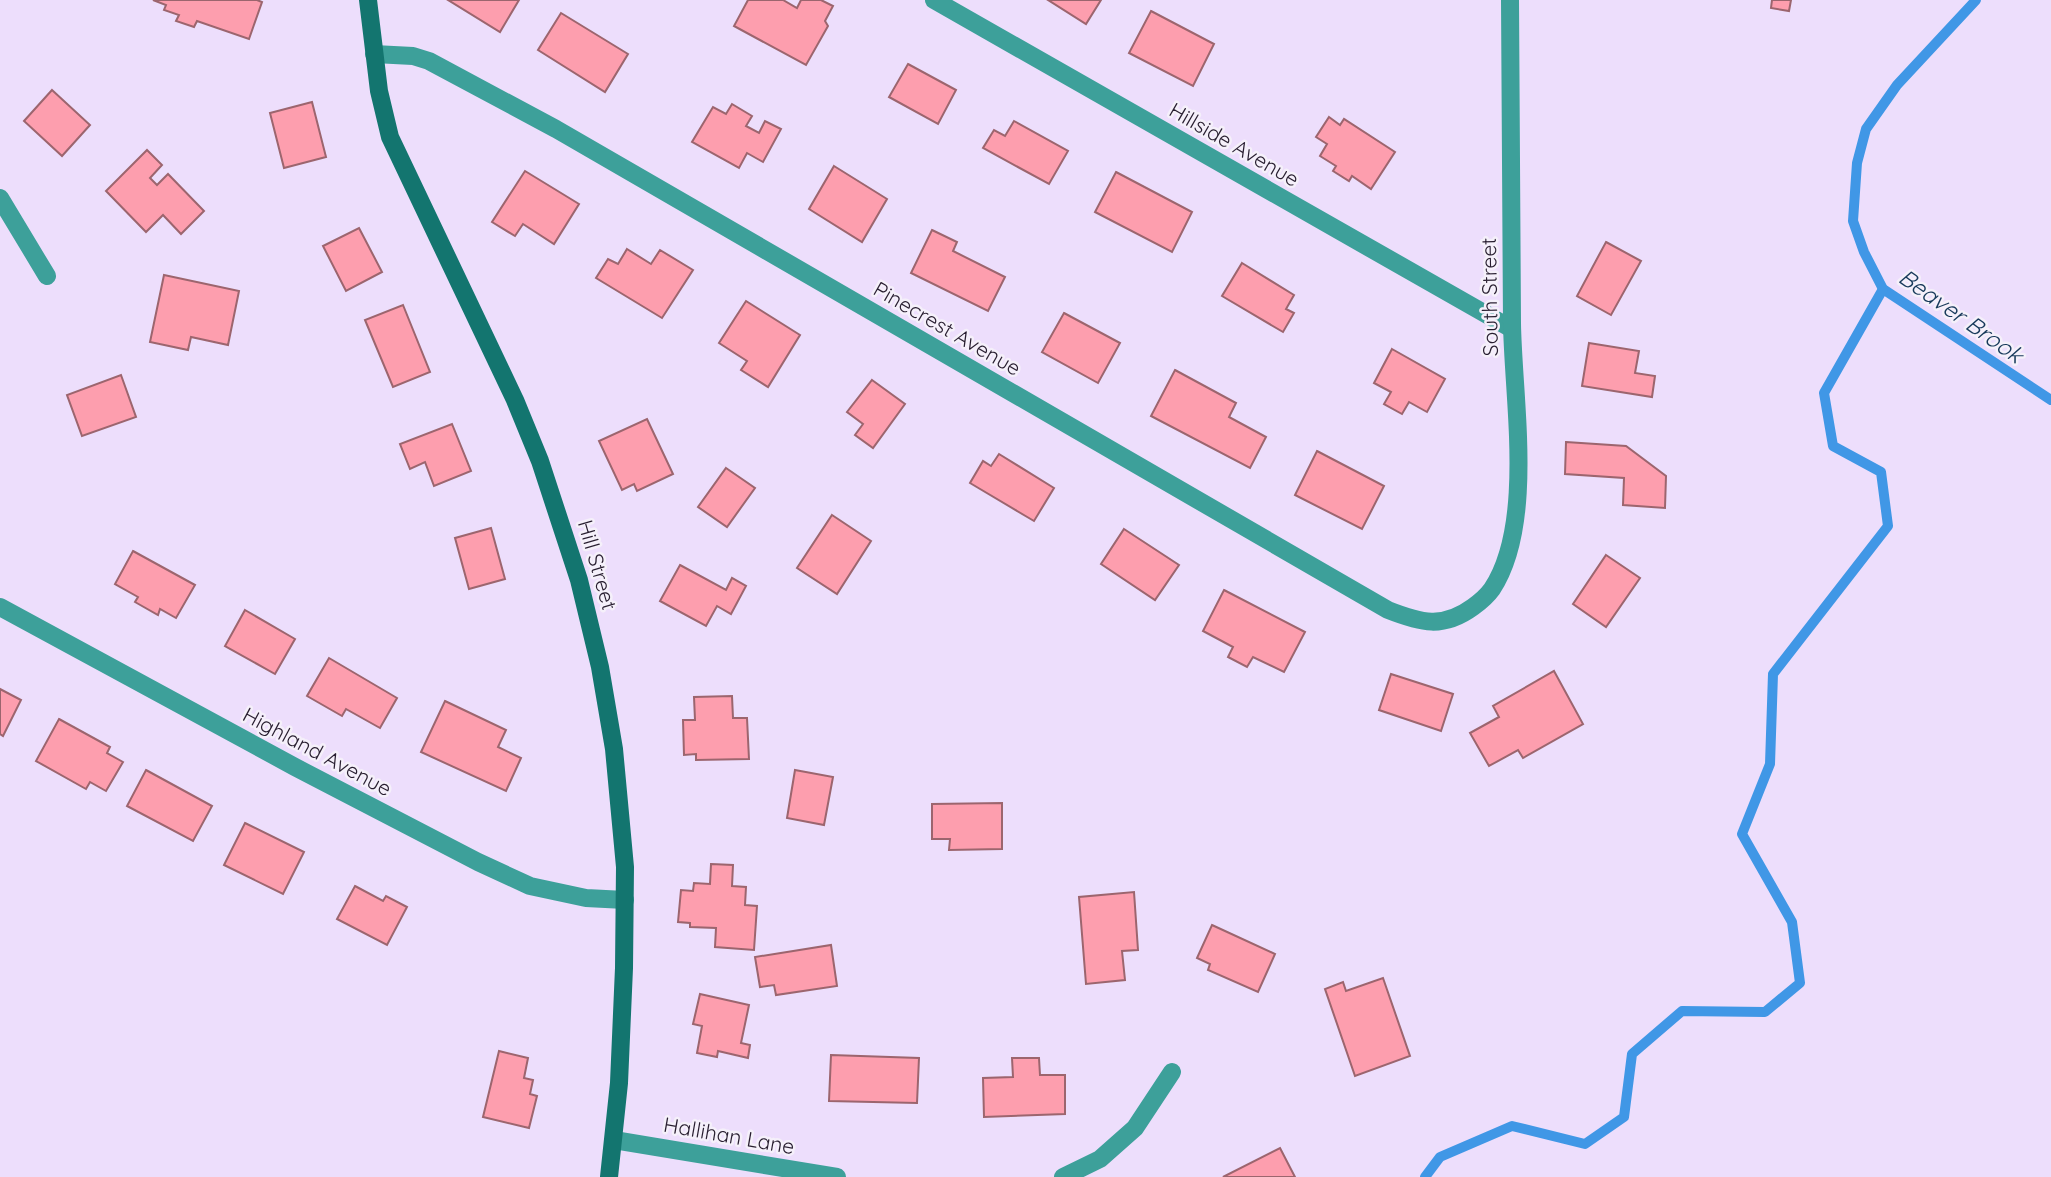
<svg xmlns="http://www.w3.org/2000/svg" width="2051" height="1177" viewBox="0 0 2051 1177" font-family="Quicksand,sans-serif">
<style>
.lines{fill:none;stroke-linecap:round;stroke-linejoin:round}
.stream{stroke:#4097e6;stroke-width:10}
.building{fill:#fd9eae;stroke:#9c656e;stroke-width:2}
.minor{stroke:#3da09a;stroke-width:18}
.secondary{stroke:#13756f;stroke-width:18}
.labels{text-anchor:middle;stroke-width:5;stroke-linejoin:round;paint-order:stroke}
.street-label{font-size:21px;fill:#271d2f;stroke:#f5f0fa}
.water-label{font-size:23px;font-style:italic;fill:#17395a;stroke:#f5f0fa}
</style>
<rect width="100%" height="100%" fill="#eddefc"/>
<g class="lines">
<g class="stream">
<path d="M1976 0 1897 85 1866 129 1857 163 1853 221 1864 252 1883 289 2051 400"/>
<path d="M1425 1177 1440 1157 1512 1126 1585 1144 1624 1117 1632 1054 1682 1011 1765 1012 1800 983 1792 922 1742 834 1770 764 1773 674 1888 526 1881 472 1833 446 1824 393 1883 289"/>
</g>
</g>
<g class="building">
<path d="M153 0H257L262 2 249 39 197 21 194 27 176 21 179 15 164 10 166 5Z"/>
<path d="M448 0H519L500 32Z"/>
<path d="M748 0H783L797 8 801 0H821L833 6 825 21 828 26 806 65 734 26Z"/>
<path d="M1048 0H1101L1086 24Z"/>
<path d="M1772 0H1791L1789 11 1771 8Z"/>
<path d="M1151 11 1214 44 1193 86 1129 53Z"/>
<path d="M561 13 628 54 605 92 538 50Z"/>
<path d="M908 64 956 90 938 124 889 97Z"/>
<path d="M52 90 90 125 62 156 24 121Z"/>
<path d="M312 102 326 157 284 168 270 113Z"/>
<path d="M732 104 752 116 746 126 759 133 765 121 781 129 763 162 747 153 739 168 692 142 713 107 726 114Z"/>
<path d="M1329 117 1340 125 1344 119 1395 152 1371 189 1352 176 1349 181 1333 171 1336 166 1320 156 1327 144 1316 137Z"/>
<path d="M1014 121 1068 151 1049 184 983 148 994 130 1005 136Z"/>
<path d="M147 150 162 165 150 178 157 185 168 174 204 211 181 234 163 215 146 232 106 191Z"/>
<path d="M834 166 887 199 862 242 809 209Z"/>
<path d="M525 171 579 204 554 244 523 224 515 236 492 222Z"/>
<path d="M1116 172 1192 212 1172 252 1095 212Z"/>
<path d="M359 228 382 272 346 291 323 246Z"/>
<path d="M932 230 957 242 953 251 1005 277 988 311 911 273Z"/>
<path d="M1606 242 1641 261 1611 315 1577 296Z"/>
<path d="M627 249 651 264 660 250 693 270 662 318 596 278 608 259 618 264Z"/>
<path d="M1242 263 1294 295 1286 309 1294 313 1283 332 1222 296Z"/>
<path d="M164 275 239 291 228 345 191 337 188 350 150 342Z"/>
<path d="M746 301 800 335 768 387 741 370 747 361 719 343Z"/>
<path d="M403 305 430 372 393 387 365 320Z"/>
<path d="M1064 313 1120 343 1098 383 1042 352Z"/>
<path d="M1589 343 1639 351 1635 373 1655 376 1652 397 1582 386Z"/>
<path d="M1392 349 1445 379 1427 412 1409 402 1402 414 1384 404 1391 392 1374 383Z"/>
<path d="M1175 370 1236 403 1229 417 1266 437 1250 468 1151 416Z"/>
<path d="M121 375 136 417 82 436 67 395Z"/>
<path d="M872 380 905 404 873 448 855 435 863 424 847 412Z"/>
<path d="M647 419 673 474 637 491 634 484 622 490 599 441Z"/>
<path d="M452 424 471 471 434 486 425 462 410 469 400 444Z"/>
<path d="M1566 442 1626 446 1666 476 1665 508 1623 505 1624 478 1565 474Z"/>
<path d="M1317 451 1384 486 1362 529 1295 495Z"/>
<path d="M999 454 1054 488 1034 521 970 483 983 461 991 466Z"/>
<path d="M726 468 755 488 727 527 698 507Z"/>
<path d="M832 515 871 541 837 594 797 568Z"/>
<path d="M491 528 505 579 469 589 455 538Z"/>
<path d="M1124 529 1179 565 1155 600 1101 564Z"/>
<path d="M133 551 195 585 176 618 160 609 158 615 135 602 138 597 115 584Z"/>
<path d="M1606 555 1640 578 1606 627 1573 604Z"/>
<path d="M680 565 726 590 732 578 746 586 731 614 717 606 706 626 660 601Z"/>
<path d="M1224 590 1305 632 1284 672 1253 657 1247 667 1228 657 1233 647 1203 631Z"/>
<path d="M245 610 295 639 275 674 225 646Z"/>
<path d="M329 658 397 698 380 728 346 709 342 716 307 696Z"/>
<path d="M1554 671 1583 724 1523 758 1518 750 1489 766 1470 733 1499 717 1493 706Z"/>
<path d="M1391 674 1453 694 1441 731 1379 710Z"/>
<path d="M0 689 21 700 3 736 0 734Z"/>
<path d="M732 696 733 718H747L749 759 696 760V754L684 755 683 720H695L694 697Z"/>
<path d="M445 701 506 730 498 747 521 758 506 791 421 752Z"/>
<path d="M59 719 110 747 107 753 123 762 106 791 90 782 86 789 36 761Z"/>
<path d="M146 770 212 806 193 841 127 806Z"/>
<path d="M795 770 833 777 824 825 787 818Z"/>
<path d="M1002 803V849L949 850 950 839H932V804Z"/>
<path d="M245 823 304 852 283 894 224 865Z"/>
<path d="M711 864 733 865 732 886 746 887 745 905 757 906 754 950 715 947 716 928 690 927V923L678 922 681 890 693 891 694 883 710 884Z"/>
<path d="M355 886 383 901 386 896 407 907 387 945 337 919Z"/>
<path d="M1134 892 1138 950 1122 951 1125 980 1086 984 1079 897Z"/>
<path d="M1212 925 1275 954 1258 992 1208 970 1210 964 1197 958Z"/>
<path d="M831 945 837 986 776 995 774 985 760 987 755 957Z"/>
<path d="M1383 978 1410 1056 1355 1076 1325 989 1343 982 1346 991Z"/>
<path d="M700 994 749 1005 741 1043 750 1045 748 1058 718 1051 717 1057 697 1053 702 1026 693 1024Z"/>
<path d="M499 1051 528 1058 524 1078 533 1080 530 1094 537 1096 529 1128 483 1117Z"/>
<path d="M831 1055 919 1058 917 1103 829 1101Z"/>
<path d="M1012 1058H1039L1040 1075H1065V1114L984 1117 983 1078 1013 1077Z"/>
<path d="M1280 1148 1295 1177H1223Z"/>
</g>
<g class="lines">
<g class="minor">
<path d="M934 0 1512 329"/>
<path d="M374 54 413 56 429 61 556 129 1388 610C1421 623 1443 629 1473 607 1480 602 1487 596 1492 589 1535 524 1513 399 1512 323 1511 216 1511 108 1510 0"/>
<path d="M0 198 47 276"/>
<path d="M0 607 295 767 478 862 530 886 586 898 625 900"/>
<path d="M614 1140 837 1177"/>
<path d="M1063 1177 1100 1159 1135 1128 1172 1072"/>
</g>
<path class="secondary" d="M368 0 379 91 390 137 515 400 540 461 579 580 600 667 614 749 625 867 624 968 619 1083 609 1177"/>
</g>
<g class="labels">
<g class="street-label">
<text transform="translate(1234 145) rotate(30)" y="7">Hillside Avenue</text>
<text transform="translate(1490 297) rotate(-91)" y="7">South Street</text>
<text transform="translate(947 329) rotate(30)" y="7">Pinecrest Avenue</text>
<text transform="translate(597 565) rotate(74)" y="7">Hill Street</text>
<text transform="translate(317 752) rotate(28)" y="7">Highland Avenue</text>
<text transform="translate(729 1136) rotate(10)" y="7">Hallihan Lane</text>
</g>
<g class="water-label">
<text transform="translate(1961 316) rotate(35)" y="8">Beaver Brook</text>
</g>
</g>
</svg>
